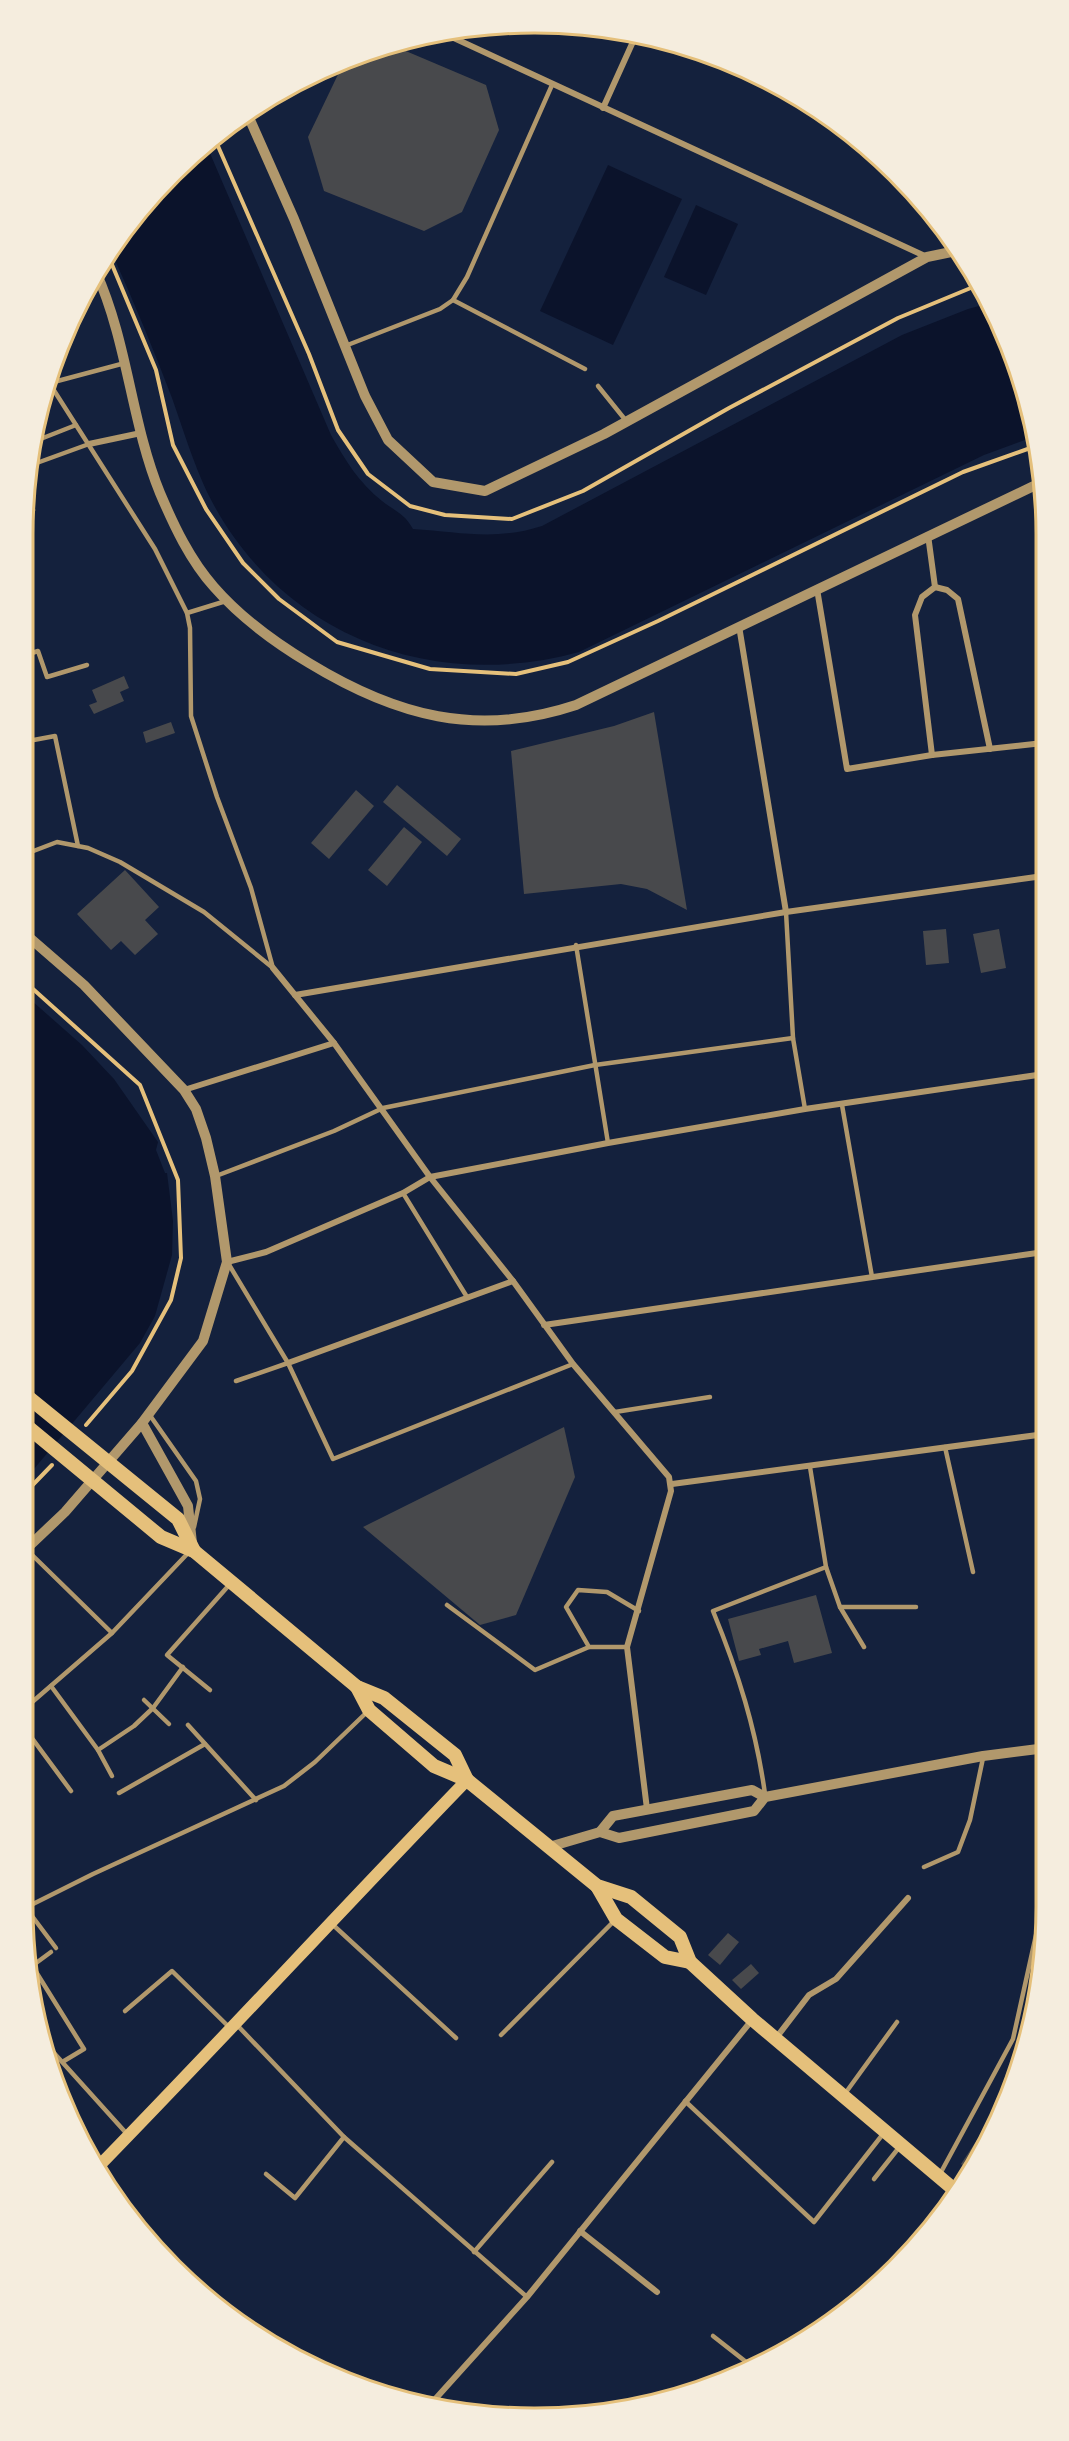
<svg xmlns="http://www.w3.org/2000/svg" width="1069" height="2441" viewBox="0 0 1069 2441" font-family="Commissioner,sans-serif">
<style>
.water{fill:#0b132b}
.building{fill:#48494c}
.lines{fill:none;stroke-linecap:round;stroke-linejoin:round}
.path{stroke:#e5c07b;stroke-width:4}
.service{stroke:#b1986c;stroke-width:4.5}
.minor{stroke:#b1986c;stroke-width:6}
.tertiary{stroke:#b1986c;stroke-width:10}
.secondary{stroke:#e5c07b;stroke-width:12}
.primary{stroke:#e5c07b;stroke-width:14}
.rim{fill:none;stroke:#e5c07b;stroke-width:3}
</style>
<rect width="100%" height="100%" fill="#14213d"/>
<g class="water">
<path d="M206 144 331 435C345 460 359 483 382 501 396 512 404 513 413 529 460 532 496 541 542 526L902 335 968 309 990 303 1033 437 984 455 579 652C430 693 277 634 207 492 193 462 183 429 172 398 153 348 133 300 111 251L150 197Z"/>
<path d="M608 165 682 199 613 345 540 311Z"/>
<path d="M696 205 738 224 706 295 664 277Z"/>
<path d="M23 993 82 1045 114 1079 158 1142 156 1150 165 1173H167L173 1221 172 1255 155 1316 140 1343 23 1482Z"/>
</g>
<g class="building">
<path d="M394 46 486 85 499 130 462 212 424 231 324 191 308 137 344 62Z"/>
<path d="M124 676 129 688 120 692 124 701 94 714 89 705 97 702 92 690Z"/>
<path d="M654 712 687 910 647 889 621 884 524 894 511 751 614 726Z"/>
<path d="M171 722 175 733 146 743 143 732Z"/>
<path d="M397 785 461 839 447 856 383 802Z"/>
<path d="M356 790 374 806 329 859 311 843Z"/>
<path d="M404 827 422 842 387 886 368 870Z"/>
<path d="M125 870 159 907 145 920 158 934 135 955 121 941 111 950 77 914Z"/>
<path d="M946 929 949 963 926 965 923 931Z"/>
<path d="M999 929 1006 968 981 973 973 934Z"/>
<path d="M564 1427 575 1477 516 1615 480 1625 363 1527Z"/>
<path d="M816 1595 832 1653 794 1663 788 1641 759 1649 761 1655 739 1661 728 1619Z"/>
<path d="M728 1933 739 1942 720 1965 708 1955Z"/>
<path d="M751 1964 759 1973 741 1989 732 1980Z"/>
<path d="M985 2128 991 2133 971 2172 961 2164Z"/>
</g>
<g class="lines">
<g class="path">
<path d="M214 137 309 354 338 430 368 474 410 506 445 515 512 519 583 491 729 408 898 318 978 285"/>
<path d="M108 255 156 370 173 445 206 509 243 563 279 599 337 642 430 669 516 674 568 662 658 621 963 472 1036 446"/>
<path d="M23 980 140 1085 178 1180 181 1258 171 1300 132 1371 86 1425"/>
<path d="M23 1495 52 1465"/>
</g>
<g class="service">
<path d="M453 300 585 369"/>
<path d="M345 346 440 309 453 300 467 277 552 85"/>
<path d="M48 381 155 549 187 613 190 628 191 716 217 797 251 888 273 968"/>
<path d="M50 383 125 363"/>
<path d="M598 386 627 422"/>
<path d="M39 433 43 438 76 425"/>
<path d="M34 464 89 444"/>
<path d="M26 514 33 510 28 499"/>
<path d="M187 613 226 601"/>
<path d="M23 656 38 651 47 677 87 665"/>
<path d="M23 742 55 736 78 846"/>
<path d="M23 855 57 842 88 848 120 862 204 912 273 968"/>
<path d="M786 912 793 1038 805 1109"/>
<path d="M576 945 608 1143"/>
<path d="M842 1105 872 1277"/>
<path d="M216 1176 334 1131 383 1108 595 1065 793 1038"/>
<path d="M403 1193 467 1297"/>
<path d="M228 1263 288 1363 333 1459 573 1364"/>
<path d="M236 1381 288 1363"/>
<path d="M615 1412 710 1397"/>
<path d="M149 1414 196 1481 200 1499 194 1527"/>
<path d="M945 1447 973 1572"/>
<path d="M810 1467 826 1567 840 1607 864 1647"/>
<path d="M26 1549 112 1633"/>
<path d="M447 1605 535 1670 589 1647"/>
<path d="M840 1607H916"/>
<path d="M627 1647H589L566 1607 578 1590 607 1592 639 1611"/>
<path d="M51 1686 98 1750 112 1776"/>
<path d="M210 1690 167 1655 230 1584"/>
<path d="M144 1700 169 1724"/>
<path d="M23 1710 112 1633 190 1551"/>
<path d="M188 1725 256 1800"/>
<path d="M23 1726 71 1791"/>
<path d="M98 1750 134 1726 153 1708 183 1667"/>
<path d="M119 1793 205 1744"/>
<path d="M765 1794C756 1729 738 1672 713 1611L826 1567"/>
<path d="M924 1867 958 1852 970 1820 983 1758"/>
<path d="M26 1908 56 1948"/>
<path d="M23 1909 93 1874 284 1786 315 1762 367 1712"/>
<path d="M332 1924 456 2038"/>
<path d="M32 1966 51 1952"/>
<path d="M33 1967 84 2049 64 2061"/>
<path d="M125 2011 172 1971 230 2028"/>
<path d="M237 2025 344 2137 527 2297"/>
<path d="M501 2035 615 1920"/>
<path d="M45 2043 127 2134"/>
<path d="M844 2095 897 2022"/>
<path d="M685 2101 814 2222 883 2134"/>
<path d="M266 2174 295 2198 344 2137"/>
<path d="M940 2174 1013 2039 1038 1926 1046 1912"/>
<path d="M874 2179 901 2145"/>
<path d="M474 2252 552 2162"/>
<path d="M713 2336 750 2365"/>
</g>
<g class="minor">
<path d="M443 33 927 257"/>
<path d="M603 108 636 35"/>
<path d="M89 444 141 433"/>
<path d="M928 535 935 587 922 597 915 615 932 755"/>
<path d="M935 587 947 590 958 599 990 749"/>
<path d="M817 589 847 769 932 755 1043 743"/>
<path d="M739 626 786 912"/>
<path d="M273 968 334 1043 430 1177 513 1281 573 1364 669 1477 671 1491 627 1647 647 1809"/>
<path d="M295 995 786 912 1043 876"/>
<path d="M184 1090 334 1043"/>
<path d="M227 1262 266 1252 403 1193 430 1177 608 1143 805 1109 1044 1074"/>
<path d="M544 1325 1044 1252"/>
<path d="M288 1363 513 1281"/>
<path d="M672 1484 1045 1434"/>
<path d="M776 2038 809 1995 836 1979 908 1898"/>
<path d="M580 2231 657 2292"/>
<path d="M429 2406 527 2297 752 2020"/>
</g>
<g class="tertiary">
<path d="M247 113 294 219 365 396 388 440 433 482 485 491 604 434 927 257 956 251"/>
<path d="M96 272C128 343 131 422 160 493 174 526 190 560 214 587 241 618 274 642 309 663 396 716 477 738 576 705L1042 482"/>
<path d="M142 1423 188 1506 192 1543"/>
<path d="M23 1552 65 1512 142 1423 203 1341 227 1262 215 1176 206 1138 196 1109 184 1090 84 985 23 932"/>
<path d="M600 1832 613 1816 752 1790 765 1797"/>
<path d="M549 1847 600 1832 619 1838 754 1811 765 1797 983 1756 1046 1748"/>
</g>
<path class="secondary" d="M96 2169C221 2041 342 1909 467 1780"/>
<g class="primary">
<path d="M23 1393 178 1519 194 1551"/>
<path d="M23 1423 161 1537 194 1551 357 1687 384 1698 455 1755 467 1780"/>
<path d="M357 1687 369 1710 434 1766 467 1780 597 1886 631 1897 680 1937 690 1962 752 2019 957 2192"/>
<path d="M597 1886 616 1919 665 1957 690 1962"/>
</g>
</g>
<path d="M0 0H1069V2441H0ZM534 33H535A501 501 0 0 1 1036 534V1907A501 501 0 0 1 535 2408H534A501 501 0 0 1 33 1907V534A501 501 0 0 1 534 33Z" fill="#f5edde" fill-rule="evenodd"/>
<path class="rim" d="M534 33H535A501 501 0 0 1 1036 534V1907A501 501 0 0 1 535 2408H534A501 501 0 0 1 33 1907V534A501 501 0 0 1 534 33Z"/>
</svg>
